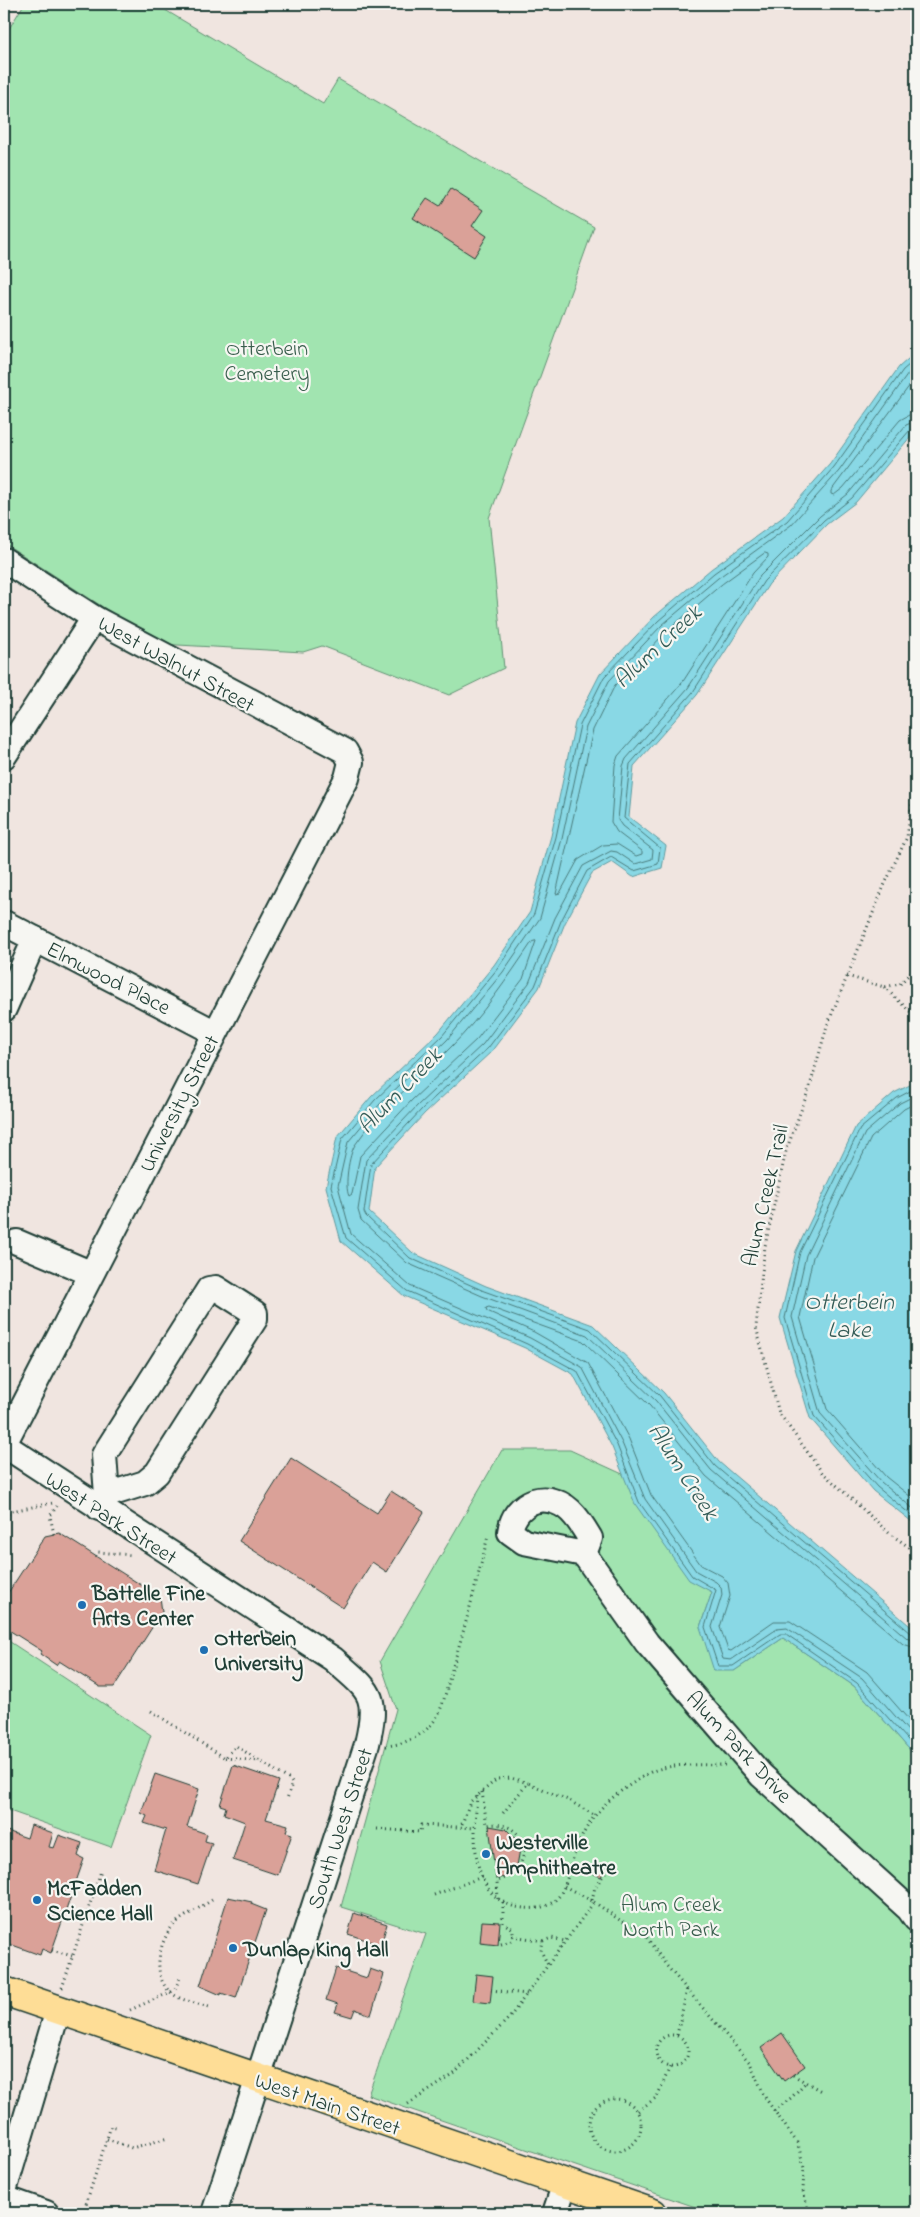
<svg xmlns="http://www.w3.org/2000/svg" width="920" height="2217" viewBox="0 0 920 2217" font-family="'Indie Flower',sans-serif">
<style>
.green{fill:#a1e4b0;stroke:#609072}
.water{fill:#89d8e5;stroke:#5f9a9e}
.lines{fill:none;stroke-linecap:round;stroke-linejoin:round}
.shore{stroke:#497b7b;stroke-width:1}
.building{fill:#daa198;stroke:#1f3d34}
.minor-casing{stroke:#1f3d34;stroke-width:28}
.major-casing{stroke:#1f3d34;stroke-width:31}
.path{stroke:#1f3d34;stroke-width:3;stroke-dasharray:1 4;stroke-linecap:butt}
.minor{stroke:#f6f6f2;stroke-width:24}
.major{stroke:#fedd96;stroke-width:28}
.poi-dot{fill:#1f6fb2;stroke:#f6f6f2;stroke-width:2}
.labels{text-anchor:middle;stroke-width:4.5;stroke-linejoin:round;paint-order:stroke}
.park-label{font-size:22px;fill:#395e4d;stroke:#f6f6f2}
.street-label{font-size:22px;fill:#1f3d34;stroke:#f6f6f2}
.poi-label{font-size:22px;font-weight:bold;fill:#1f3d34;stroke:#f6f6f2;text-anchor:start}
.water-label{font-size:24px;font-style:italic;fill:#345c57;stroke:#f6f6f2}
</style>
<rect width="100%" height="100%" fill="#f0e5e0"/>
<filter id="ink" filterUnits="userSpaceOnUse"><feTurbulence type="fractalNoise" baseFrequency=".02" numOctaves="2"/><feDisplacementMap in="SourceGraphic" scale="10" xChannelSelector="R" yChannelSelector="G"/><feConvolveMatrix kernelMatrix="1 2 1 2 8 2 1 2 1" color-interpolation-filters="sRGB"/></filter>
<g filter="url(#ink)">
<g class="green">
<path d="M24 4H155L323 104 338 79 594 227 489 518 504 668 449 695 322 646 303 652 160 644 4 543V37Z"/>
<path d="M502 1450H570L710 1514 712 1592 700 1627 734 1671 783 1638 854 1686 916 1757V2213H713L368 2095 426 1934 341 1907 396 1709 380 1661Z"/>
<path d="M4 1638 151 1735 111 1847 4 1809Z"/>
</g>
<g class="water">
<path d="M916 352V430L856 502 827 524 769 584 697 695 634 766 629 817 666 846 662 868 633 877 612 862 592 873 565 923 539 988 491 1052 425 1113 375 1167 369 1212 413 1253 486 1286 593 1325 664 1393 719 1462 916 1631V1757L854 1686 783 1638 734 1671H714L700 1627 712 1592 689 1580 635 1504 612 1447 573 1374 525 1348 404 1296 341 1241 326 1187 337 1137 371 1097 438 1033 494 965 530 912 551 836 575 723 600 674 654 617 711 569 783 517 830 464 899 367Z"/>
<path d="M916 1082V1525L873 1491 810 1418 780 1318 796 1251 856 1126 894 1093Z"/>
</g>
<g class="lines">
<g class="shore">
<path d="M916 359 903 370 834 467 787 521 714 573 658 621 604 677 580 725 556 837 534 914 498 968 442 1036 375 1100 342 1139 331 1186 346 1238 407 1291 527 1344 577 1371 617 1445 639 1502 692 1576 716 1590 705 1627 718 1666H733L780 1634H786L857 1683 916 1749"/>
<path d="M916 367 908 374 839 471 791 525 718 578 662 625 609 681 586 727 562 839 540 918 503 972 447 1040 380 1104 348 1142 338 1186 351 1234 410 1286 530 1338 582 1367 622 1443 645 1499 696 1571 716 1582 721 1587 722 1595 712 1627 723 1659 731 1660 777 1629 787 1628 862 1678 916 1740"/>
<path d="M916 377 831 491V494L834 495 843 488 900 420 909 415 916 414"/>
<path d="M916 421 906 425 848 494 820 516 760 576 688 688 626 759 623 766 618 820 622 826 653 850 652 859 635 864 617 852 611 851 583 866 555 918 529 983 483 1044 418 1105 366 1160 358 1210 361 1220 407 1263 482 1296 587 1335 656 1401 711 1470 907 1638 916 1641"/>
<path d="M916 428 910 430 852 498 824 520 764 581 693 692 630 764 624 818 660 848 658 864 634 871 611 857 587 871 561 921 535 986 488 1048 422 1109 371 1164 364 1212 366 1216 410 1258 484 1291 590 1329 660 1396 715 1466 911 1633 916 1634"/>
<path d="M765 553 768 554V557L753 573 682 683 618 756 615 765 611 822 617 832 642 851V854L636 856 617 844 603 845 578 860 560 893 556 894 593 730 615 685 667 631 722 584Z"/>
<path d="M536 941 523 979 477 1039 412 1100 360 1156 352 1194 349 1196C344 1186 349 1154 355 1145 380 1107 420 1079 451 1047 482 1016 508 978 532 942Z"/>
<path d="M916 1088 897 1098 860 1129 800 1252 785 1318 814 1416 877 1487 916 1519"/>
<path d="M916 1095 900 1103 865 1133 806 1255 792 1317 820 1413 881 1482 916 1511"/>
<path d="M916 1103 904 1109 871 1138 813 1257 800 1317 827 1409 886 1477 916 1501"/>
<path d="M916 1648 903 1644 706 1476 650 1406 583 1341 489 1307 486 1308 487 1311 534 1332 588 1363 629 1439 651 1495 701 1565 722 1576 728 1583 730 1596 720 1627 728 1650 731 1651 774 1621H790L867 1672 916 1728"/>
</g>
</g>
<g class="building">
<path d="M451 189 483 210 472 226 487 236 474 257 413 218 427 198 440 206Z"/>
<path d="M291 1458 377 1513 391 1491 424 1512 387 1572 372 1562 343 1608 239 1541Z"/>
<path d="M59 1533 160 1597 162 1612 114 1687H100L59 1661 56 1665 40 1654 42 1651 4 1627V1599L45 1536Z"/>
<path d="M233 1765 279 1781 266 1819 288 1825 286 1832 292 1834 278 1875 233 1860 245 1822 224 1814 226 1807 220 1805Z"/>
<path d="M155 1774 199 1789 187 1827 207 1834 205 1841 212 1843 198 1884 154 1870 166 1830 144 1823 147 1816 141 1813Z"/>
<path d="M31 1825 53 1833 49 1847 54 1848 59 1835 82 1843 78 1856 84 1859 51 1953 42 1949 40 1955 4 1942V1830L27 1838Z"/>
<path d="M489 1826 506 1829 518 1841 520 1849 517 1866 505 1877 496 1879Z"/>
<path d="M595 1865 605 1869 601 1877 592 1873Z"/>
<path d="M228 1897 252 1902 251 1904 266 1910 236 1998 221 1993V1995L200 1986Z"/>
<path d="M354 1913 387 1924 381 1945 348 1934Z"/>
<path d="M482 1921 500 1922 498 1945 480 1943Z"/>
<path d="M336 1968 367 1978 370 1969 384 1974 371 2015 355 2009 352 2017 335 2012 338 2004 326 2000Z"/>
<path d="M476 1974 493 1976 490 2003 473 2001Z"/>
<path d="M782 2033 805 2066 784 2081 761 2048Z"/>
</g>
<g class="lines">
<defs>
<g id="minor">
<path d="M4 560 94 618 345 751 351 762 347 778 4 1444"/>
<path d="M4 756 94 618"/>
<path d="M4 923 214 1032"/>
<path d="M4 1009 35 939"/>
<path d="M17 1242 90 1273"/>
<path d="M4 1445 333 1659C370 1692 379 1693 367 1744L214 2213"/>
<path d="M99 1508 107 1495 145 1483 157 1473 255 1319V1313L216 1288 209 1289 104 1455 107 1495"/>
<path d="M584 1554 590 1538C582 1525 572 1507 556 1502 533 1493 513 1510 510 1532L524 1542 584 1554 647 1643 761 1775 909 1909 916 1919"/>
<path d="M4 2191 58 2010"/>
<path d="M4 2198 46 2213"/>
<path d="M555 2213 565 2183"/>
</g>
<path id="major" d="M4 1991 653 2213"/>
</defs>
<use href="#minor" class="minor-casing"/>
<use href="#major" class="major-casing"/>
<g class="path">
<path d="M916 775 907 837 884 886 827 1026 810 1086 786 1151 765 1246 756 1327 779 1413 822 1472 889 1533 916 1552"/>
<path d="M847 976 884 987 900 984 916 967"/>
<path d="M884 987 916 1017"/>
<path d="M4 1517 11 1511 53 1503"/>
<path d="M54 1534 50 1516 57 1506"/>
<path d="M96 1556 98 1552 132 1555"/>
<path d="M151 1711 225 1758 236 1746 290 1780 292 1783 287 1799"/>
<path d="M386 1746C408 1744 429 1733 439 1713 445 1699 448 1683 452 1669 466 1625 477 1580 488 1536"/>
<path d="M225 1758 260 1761"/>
<path d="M482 1792 487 1825C529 1818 538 1870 497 1881L498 1900"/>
<path d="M477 1796C474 1834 468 1895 516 1907 528 1909 542 1910 553 1902 566 1893 568 1872 573 1858 586 1822 600 1804 633 1783 639 1779 646 1774 653 1771 674 1763 702 1765 725 1765"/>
<path d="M503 1813 528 1783 568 1800 594 1815"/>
<path d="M462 1824 470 1802 497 1779 511 1778 528 1783"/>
<path d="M377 1829 420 1832 421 1825 474 1828"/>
<path d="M434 1895 482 1877"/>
<path d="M212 1900C202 1907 177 1919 171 1928 157 1947 151 1982 176 1996 186 2002 201 2004 212 2008"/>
<path d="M592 1900 595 1887 605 1873 603 1872"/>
<path d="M503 1902V1923L513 1929V1936"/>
<path d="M594 1902 621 1921 640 1928 666 1965 750 2063 766 2099 798 2144 804 2168 803 2191 809 2213"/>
<path d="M543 1941 551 1938 565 1941"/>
<path d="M501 1944 511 1941 513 1936 543 1941 541 1951 548 1965"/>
<path d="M52 1950 72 1956"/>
<path d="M62 1988 101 1871"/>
<path d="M491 1990 527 1994"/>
<path d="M130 2010 171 1992 175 1989 180 1978"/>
<circle cx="672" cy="2051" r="16"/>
<path d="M677 2035 687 1989"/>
<path d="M793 2075 821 2091"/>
<circle cx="615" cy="2125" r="26"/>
<path d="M408 2104 453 2075 510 2017 594 1902 564 1886"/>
<path d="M638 2111 657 2097 670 2067"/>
<path d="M774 2111 791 2098 805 2083"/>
<path d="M107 2139 132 2148 168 2138"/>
<path d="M83 2213 111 2126 116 2127"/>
</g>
<use href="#minor" class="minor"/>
<use href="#major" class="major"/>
</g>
</g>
<g class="poi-dot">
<circle cx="82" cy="1605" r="5"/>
<circle cx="204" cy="1650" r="5"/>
<circle cx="486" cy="1854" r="5"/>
<circle cx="37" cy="1900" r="5"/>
<circle cx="233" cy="1948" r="5"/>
</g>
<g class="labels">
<g class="park-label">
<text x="267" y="355">Otterbein<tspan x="267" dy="25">Cemetery</tspan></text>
<text x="671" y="1911">Alum Creek<tspan x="671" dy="25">North Park</tspan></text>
</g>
<g class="street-label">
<text transform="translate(177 663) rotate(29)" y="8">West Walnut Street</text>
<text transform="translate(109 977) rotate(27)" y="8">Elmwood Place</text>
<text transform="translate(178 1103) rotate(-63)" y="8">University Street</text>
<text transform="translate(764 1195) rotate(-77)" y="8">Alum Creek Trail</text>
<text transform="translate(112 1517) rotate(33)" y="8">West Park Street</text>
<text transform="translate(740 1746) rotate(47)" y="8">Alum Park Drive</text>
<text transform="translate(339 1828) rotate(-72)" y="8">South West Street</text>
<text transform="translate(328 2103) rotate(19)" y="8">West Main Street</text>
</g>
<g class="poi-label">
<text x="92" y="1600">Battelle Fine<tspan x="92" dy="25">Arts Center</tspan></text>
<text x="214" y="1645">Otterbein<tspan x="214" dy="25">University</tspan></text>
<text x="496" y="1849">Westerville<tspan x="496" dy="25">Amphitheatre</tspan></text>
<text x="47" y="1895">McFadden<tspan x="47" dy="25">Science Hall</tspan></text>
<text x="243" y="1956">Dunlap King Hall</text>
</g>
<g class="water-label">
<text transform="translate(657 646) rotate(-43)" y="8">Alum Creek</text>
<text transform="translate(399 1090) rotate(-46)" y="8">Alum Creek</text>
<text x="849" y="1309">Otterbein<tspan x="849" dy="28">Lake</tspan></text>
<text transform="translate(684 1471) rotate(57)" y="8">Alum Creek</text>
</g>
</g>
<rect width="920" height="2217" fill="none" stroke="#f6f6f2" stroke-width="20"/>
<rect x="10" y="10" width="900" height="2197" fill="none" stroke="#1f3d34" stroke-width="2" filter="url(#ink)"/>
</svg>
